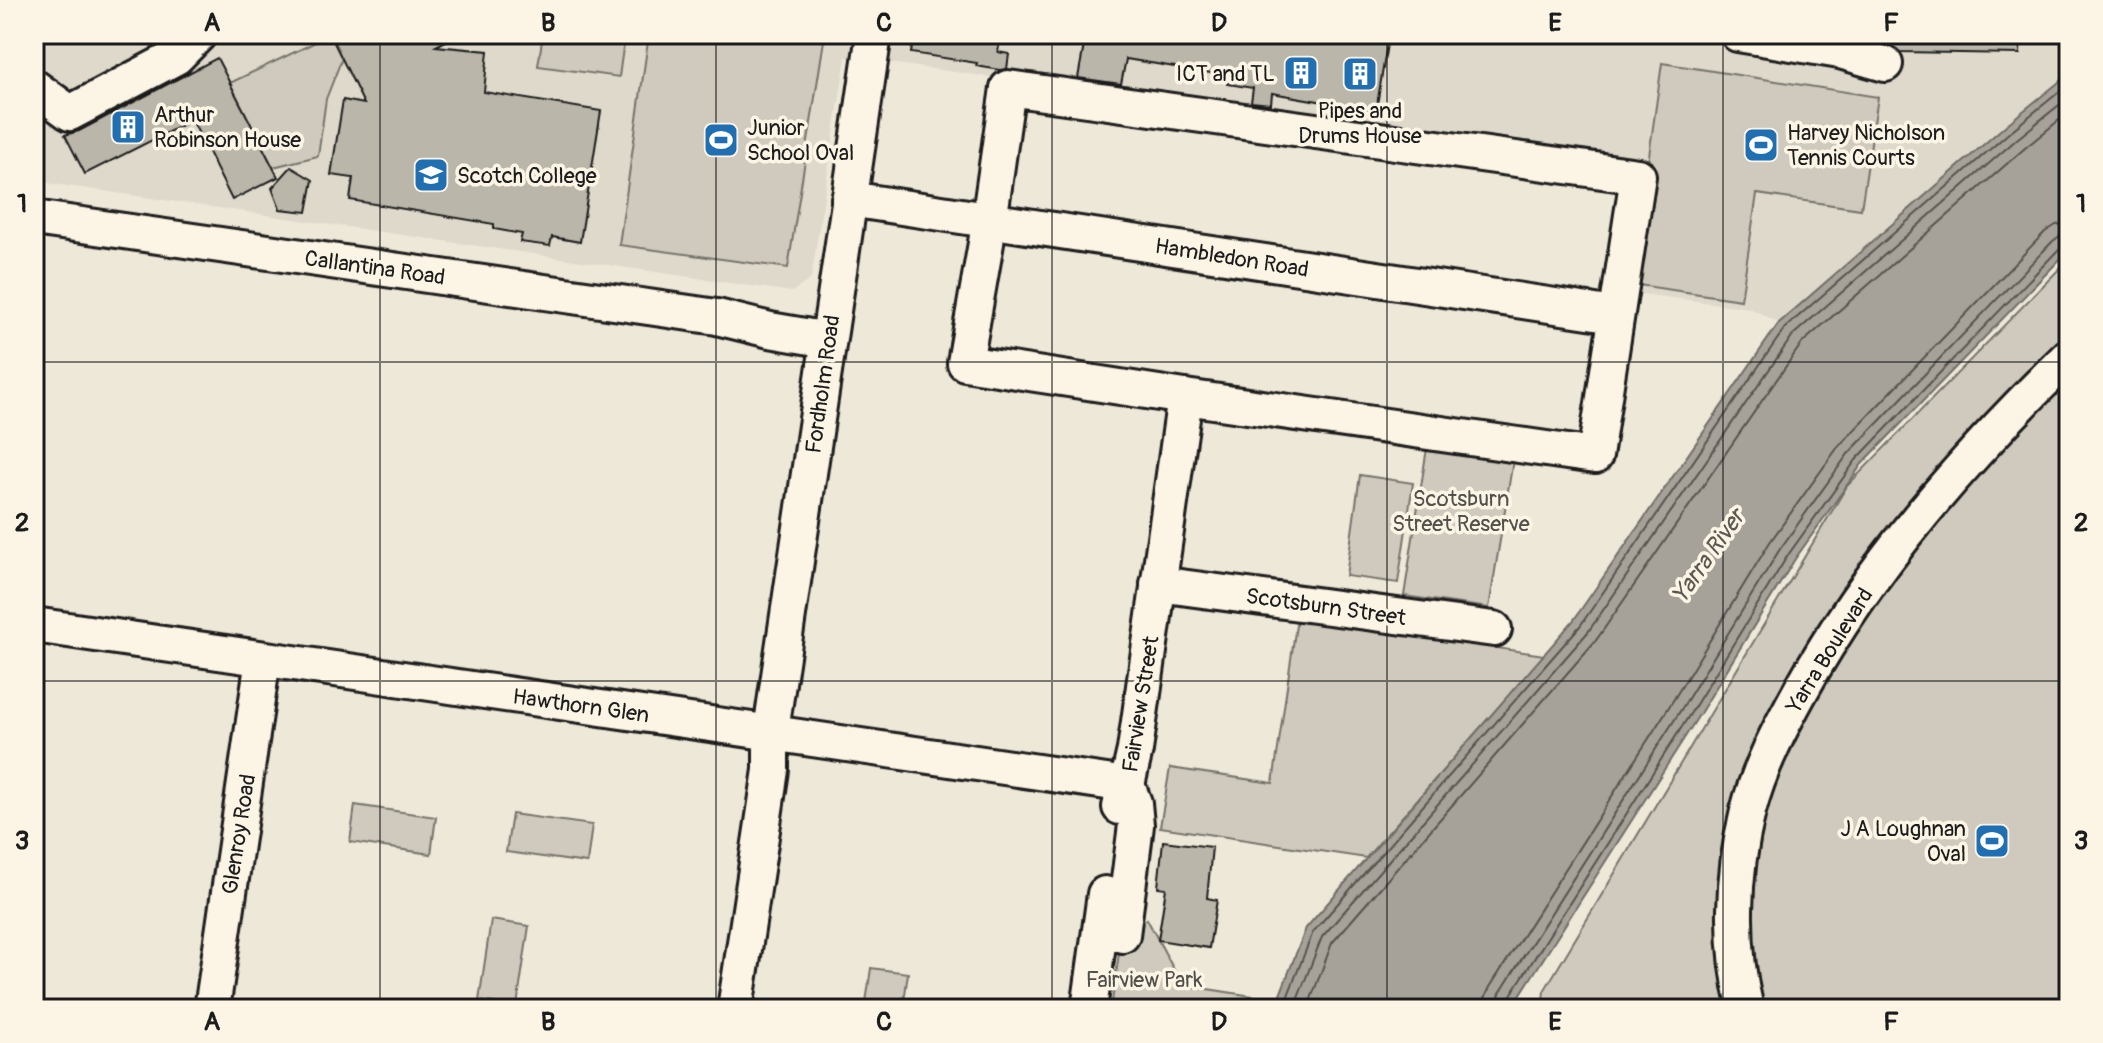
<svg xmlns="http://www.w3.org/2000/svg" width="2103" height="1043" viewBox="0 0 2103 1043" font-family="Pangolin,sans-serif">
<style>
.built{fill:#ded9cb}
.green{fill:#cfcabd;stroke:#76736c;stroke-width:2}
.water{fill:#a7a299;stroke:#6f6c67;stroke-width:2}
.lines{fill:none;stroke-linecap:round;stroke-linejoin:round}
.shore{stroke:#54524e;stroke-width:2}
.building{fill:#bab6aa;stroke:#1c1c1c;stroke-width:2}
.minor-casing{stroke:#1c1c1c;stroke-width:40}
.minor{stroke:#fcf5e5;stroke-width:34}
.grid{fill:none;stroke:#1c1c1c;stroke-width:2;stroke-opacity:0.55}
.labels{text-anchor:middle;stroke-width:7;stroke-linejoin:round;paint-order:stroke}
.poi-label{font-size:22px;fill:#1c1c1c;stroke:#fcf5e5;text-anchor:start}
.street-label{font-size:22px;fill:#1c1c1c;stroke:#fcf5e5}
.park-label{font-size:22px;fill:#52504c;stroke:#fcf5e5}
.water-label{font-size:24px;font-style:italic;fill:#5b5854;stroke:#fcf5e5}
.neatline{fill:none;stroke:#1c1c1c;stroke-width:3}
.grid-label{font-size:26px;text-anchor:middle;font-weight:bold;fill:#1c1c1c}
</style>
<rect width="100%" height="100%" fill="#eee8d9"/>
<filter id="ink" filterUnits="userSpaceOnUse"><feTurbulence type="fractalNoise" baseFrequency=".0125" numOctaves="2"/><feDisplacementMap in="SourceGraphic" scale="16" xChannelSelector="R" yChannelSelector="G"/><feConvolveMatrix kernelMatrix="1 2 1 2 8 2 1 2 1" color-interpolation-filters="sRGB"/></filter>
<g filter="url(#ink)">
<path class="built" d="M34 34H2069V74L2006 125 1779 323 1750 308 1626 292 1646 168 846 57 811 279 792 292 34 181Z"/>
<g class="green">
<path d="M543 34H625L619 77 538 66Z"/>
<path d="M649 34H825L788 268 619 245Z"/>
<path d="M330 35 342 58 326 99 318 156 273 167 230 83Z"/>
<path d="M1662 63 1878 97 1861 209 1757 194 1741 300 1631 284Z"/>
<path d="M2069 259V1009H1542L1544 991 1847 486Z"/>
<path d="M1427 448 1513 460 1489 608 1404 596Z"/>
<path d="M1360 475 1413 483 1398 583 1346 576Z"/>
<path d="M1297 618 1544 655 1366 858 1160 827 1170 768 1273 783Z"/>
<path d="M355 805 436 817 431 854 350 842Z"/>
<path d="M512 814 592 825 587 863 506 852Z"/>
<path d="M1147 919 1182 985 1278 1000 1282 1009H1111L1121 939Z"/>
<path d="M491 920 529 926 517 1006 479 1001Z"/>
<path d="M871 968 908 973 903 1009H865Z"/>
</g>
<path class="water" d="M2069 74V250L1862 464 1795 559 1699 715 1515 1003 1513 1009H1282L1278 1000 1306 928 1573 621 1779 323 2006 125Z"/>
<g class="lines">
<g class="shore">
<path d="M1289 1009 1287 998 1313 932 1580 626 1785 328 2011 131 2069 84"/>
<path d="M1299 1009 1298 998 1322 937 1588 632 1793 335 2017 139 2069 97"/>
<path d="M1311 1009V999L1332 943 1597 639 1802 343 2025 148 2069 112"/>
<path d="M1484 1009 1485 998 1490 987 1674 699 1770 542 1838 447 2045 232 2056 225 2069 223"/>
<path d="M1496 1009 1500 993 1684 705 1780 549 1848 454 2053 241 2060 236 2069 235"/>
<path d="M1506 1009 1509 998 1692 711 1788 555 1856 460 2060 248 2069 245"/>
</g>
</g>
<g class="building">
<path d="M330 34H459L436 46 488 51 484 92 601 111 580 242 552 237 550 246 520 242 522 234 494 229V224L350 200 353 178 331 175 343 100 364 104Z"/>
<path d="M914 34H1001L998 52 1009 54 1007 69 1000 70 976 66 977 63 911 53Z"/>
<path d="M1086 34H1309L1343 40 1344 37 1387 44 1376 111 1272 93 1271 104 1251 102 1253 88 1228 84 1229 76 1126 59 1121 84 1078 78Z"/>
<path d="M1886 34H2021L2020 54 1900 52 1886 43Z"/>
<path d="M217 58 278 177 232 200 192 120 85 174 65 135 79 131Z"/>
<path d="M291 167 313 180 307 212 280 209 272 188Z"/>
<path d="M1163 841 1212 847 1207 898 1217 900 1209 948 1158 940 1166 888 1158 887Z"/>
</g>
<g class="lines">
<defs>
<g id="minor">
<path d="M1738 34 1840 51 1885 64"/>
<path d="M34 87 70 113 176 57 199 34"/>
<path d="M1008 88 1638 176 1595 456 1185 397 965 363 986 243Z"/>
<path d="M849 199 1615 315"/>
<path d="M34 218 717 317 770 330 828 340"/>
<path d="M1158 584 1494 629"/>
<path d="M34 625 1127 785 1134 803 1136 825 1122 935"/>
<path d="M1120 807 1127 785 1135 750 1185 397"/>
<path d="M212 1009 263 659"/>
<path d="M735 1009 771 770V733L774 710 874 34"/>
<path d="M1089 1009 1105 894"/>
<path d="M1746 1009C1730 945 1732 875 1748 811 1759 768 1780 728 1801 690 1870 565 1967 455 2069 356"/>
</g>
</defs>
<use href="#minor" class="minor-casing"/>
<use href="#minor" class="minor"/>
</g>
</g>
<path class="grid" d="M380 34V1009M716 34V1009M1052 34V1009M1387 34V1009M1723 34V1009M34 362H2069M34 681H2069"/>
<defs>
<symbol id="building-square" viewBox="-11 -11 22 22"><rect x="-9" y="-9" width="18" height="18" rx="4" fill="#1f6fb2" stroke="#fcf5e5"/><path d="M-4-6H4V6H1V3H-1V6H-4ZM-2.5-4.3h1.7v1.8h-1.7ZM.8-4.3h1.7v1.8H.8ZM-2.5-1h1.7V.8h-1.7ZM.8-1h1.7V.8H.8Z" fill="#fff"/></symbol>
<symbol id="stadium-square" viewBox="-11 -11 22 22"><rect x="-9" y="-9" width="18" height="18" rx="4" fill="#1f6fb2" stroke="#fcf5e5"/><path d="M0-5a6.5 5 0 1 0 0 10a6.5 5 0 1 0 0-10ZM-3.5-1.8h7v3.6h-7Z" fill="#fff"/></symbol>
<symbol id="school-square" viewBox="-11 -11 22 22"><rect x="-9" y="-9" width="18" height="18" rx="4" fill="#1f6fb2" stroke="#fcf5e5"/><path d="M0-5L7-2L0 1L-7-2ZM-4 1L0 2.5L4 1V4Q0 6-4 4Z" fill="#fff"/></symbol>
</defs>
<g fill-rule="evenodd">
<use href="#building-square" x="1281" y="53" width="40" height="40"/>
<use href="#building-square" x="1340" y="54" width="40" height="40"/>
<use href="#building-square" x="108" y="107" width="40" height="40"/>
<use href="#stadium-square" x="701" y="120" width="40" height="40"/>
<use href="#stadium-square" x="1741" y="125" width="40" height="40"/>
<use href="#school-square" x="411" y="155" width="40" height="40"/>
<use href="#stadium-square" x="1972" y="821" width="40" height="40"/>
</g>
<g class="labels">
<g class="poi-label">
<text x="1275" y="81" text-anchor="end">ICT and TL</text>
<text x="1360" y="118" text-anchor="middle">Pipes and<tspan x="1360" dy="25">Drums House</tspan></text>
<text x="154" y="122">Arthur<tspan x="154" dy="25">Robinson House</tspan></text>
<text x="747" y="135">Junior<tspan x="747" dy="25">School Oval</tspan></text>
<text x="1787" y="140">Harvey Nicholson<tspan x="1787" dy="25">Tennis Courts</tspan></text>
<text x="457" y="183">Scotch College</text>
<text x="1966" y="836" text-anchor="end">J A Loughnan<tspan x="1966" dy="25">Oval</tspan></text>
</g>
<g class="street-label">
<text transform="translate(1232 257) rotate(9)" y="8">Hambledon Road</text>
<text transform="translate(375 267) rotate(8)" y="8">Callantina Road</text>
<text transform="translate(822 384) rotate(-82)" y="8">Fordholm Road</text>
<text transform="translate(1326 606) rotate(8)" y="8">Scotsburn Street</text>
<text transform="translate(1829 650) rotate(-58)" y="8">Yarra Boulevard</text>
<text transform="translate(1140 704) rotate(-81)" y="8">Fairview Street</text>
<text transform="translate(581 705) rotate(8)" y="8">Hawthorn Glen</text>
<text transform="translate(238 834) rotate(-81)" y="8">Glenroy Road</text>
</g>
<g class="park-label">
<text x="1461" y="506">Scotsburn<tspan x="1461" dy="25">Street Reserve</tspan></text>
<text x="1144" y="987">Fairview Park</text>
</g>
<g class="water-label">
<text transform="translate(1708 556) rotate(-55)" y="8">Yarra River</text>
</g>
</g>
<rect width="2103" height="1043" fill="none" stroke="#fcf5e5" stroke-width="88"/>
<rect x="44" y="44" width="2015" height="955" class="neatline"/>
<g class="grid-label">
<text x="212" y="31">A</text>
<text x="548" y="31">B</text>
<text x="884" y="31">C</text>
<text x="1219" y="31">D</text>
<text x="1555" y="31">E</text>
<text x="1891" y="31">F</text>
<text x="22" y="212">1</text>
<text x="2081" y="212">1</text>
<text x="22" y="531">2</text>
<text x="2081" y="531">2</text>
<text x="22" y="849">3</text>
<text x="2081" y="849">3</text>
<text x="212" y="1030">A</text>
<text x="548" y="1030">B</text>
<text x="884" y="1030">C</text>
<text x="1219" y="1030">D</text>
<text x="1555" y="1030">E</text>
<text x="1891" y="1030">F</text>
</g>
</svg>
